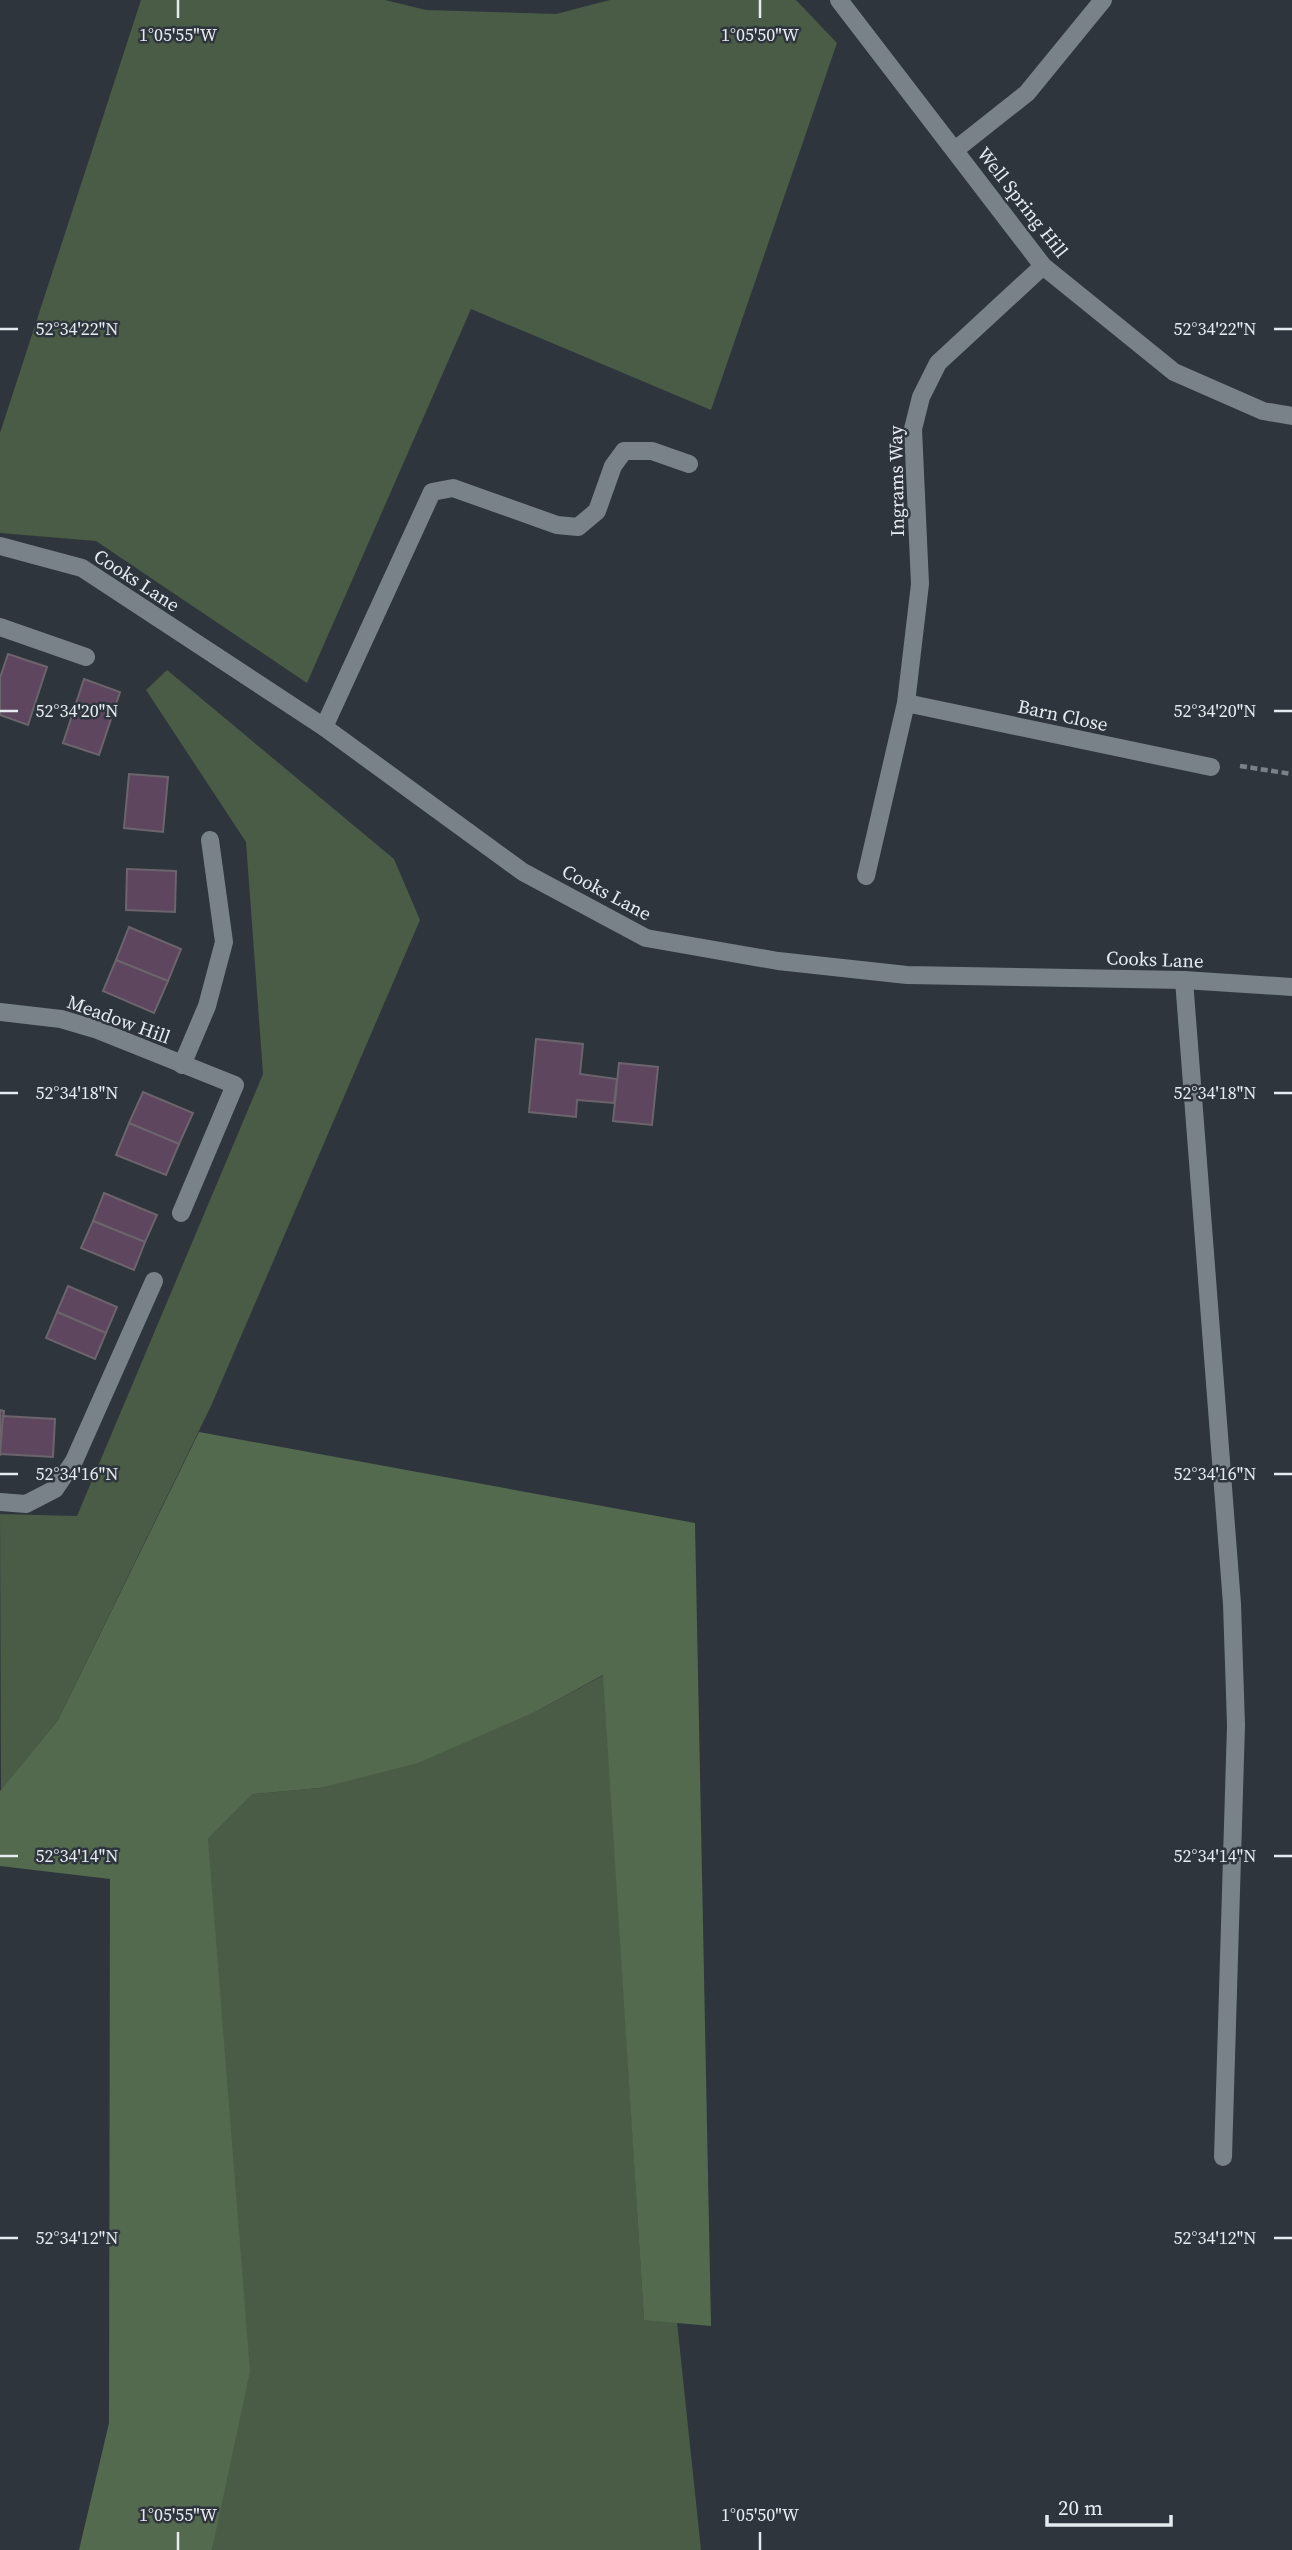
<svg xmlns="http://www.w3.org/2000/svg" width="1292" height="2550" viewBox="0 0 1292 2550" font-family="'Source Serif 4',serif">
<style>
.green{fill:#4a5b46}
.forest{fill:#536a4e}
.building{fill:#5e465f;stroke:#6c646c;stroke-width:2}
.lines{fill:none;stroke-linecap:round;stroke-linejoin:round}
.path{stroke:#7b8187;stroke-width:4.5;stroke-dasharray:7 3.5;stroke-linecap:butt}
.minor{stroke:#798289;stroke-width:18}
.ticks{fill:none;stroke:#e6ebef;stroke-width:2.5}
.labels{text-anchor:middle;stroke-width:5;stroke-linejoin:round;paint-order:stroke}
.street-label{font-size:19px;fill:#e6ebef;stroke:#2e353c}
.ticks-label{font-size:18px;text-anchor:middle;fill:#e6ebef;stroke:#2e353c;stroke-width:5;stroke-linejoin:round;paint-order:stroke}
</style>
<rect width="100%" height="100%" fill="#2e353c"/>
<g class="green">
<path d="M141 0H385L426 10 556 14 610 0H796L837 43 711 410 471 309 307 683 96 541 0 533V433Z"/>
<path d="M167 670 394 859 420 920 211 1406 58 1720 1 1790 0 1514 77 1516 263 1074 246 842 146 690Z"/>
<path d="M604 1675 644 2319 677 2322 701 2550H212L214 2532 208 1839 253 1794 320 1788 537 1711Z"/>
</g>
<path class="forest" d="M199 1432 695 1523 711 2326 644 2320 603 1675 537 1711 418 1763 320 1788 253 1794 208 1839 250 2371 212 2550H79L109 2423 110 1879 0 1866V1791L58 1720Z"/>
<g class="building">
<path d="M8 654 47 667 28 725 0 715V678Z"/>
<path d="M84 679 120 692 99 755 63 743Z"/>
<path d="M129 774 168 777 163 832 124 828Z"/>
<path d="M127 869 176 871 175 912 126 910Z"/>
<path d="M129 927 181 949 168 981 116 960Z"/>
<path d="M116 960 168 981 154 1013 103 991Z"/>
<path d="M536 1039 583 1044 580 1074 617 1079 614 1103 577 1100 576 1117 529 1112Z"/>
<path d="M619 1063 658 1067 652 1125 613 1121Z"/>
<path d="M143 1092 193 1113 179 1144 129 1123Z"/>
<path d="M129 1123 179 1144 166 1175 116 1155Z"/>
<path d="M104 1193 157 1215 145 1242 93 1221Z"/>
<path d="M93 1221 145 1242 134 1270 81 1248Z"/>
<path d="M68 1286 117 1307 106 1333 57 1312Z"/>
<path d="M57 1312 106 1333 95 1359 46 1338Z"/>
<path d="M0 1410 4 1411 0 1456Z"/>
<path d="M3 1416 55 1419 53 1457 0 1454Z"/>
</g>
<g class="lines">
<path class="path" d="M1240 766 1292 774"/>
<g class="minor">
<path d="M839 0 1043 266 1174 372 1263 411 1292 416"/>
<path d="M955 150 1027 93 1103 0"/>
<path d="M0 546 82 568 324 727 523 872 646 938 778 961 907 975 1184 980 1292 987"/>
<path d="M0 627 86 657"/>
<path d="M906 703 1211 767"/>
<path d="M324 727 432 492 453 488 557 525 578 527 597 511 613 466 624 451H652L689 464"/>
<path d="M866 876 906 703 920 584 913 429 921 397 938 363 1043 266"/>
<path d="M1184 980 1232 1604 1236 1725 1223 2157"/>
<path d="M0 1012 61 1019 95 1029 235 1085 181 1213"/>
<path d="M182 1065 207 1006 224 942 210 840"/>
<path d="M0 1502 26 1504 55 1489 74 1461 154 1281"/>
</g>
</g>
<path class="ticks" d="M178 0V18M760 0V18M0 329H18M1274 329H1292M0 711H18M1274 711H1292M0 1093H18M1274 1093H1292M0 1474H18M1274 1474H1292M0 1856H18M1274 1856H1292M0 2238H18M1274 2238H1292M178 2532V2550M760 2532V2550"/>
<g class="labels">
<g class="street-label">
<text transform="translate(1023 202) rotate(52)" y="7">Well Spring Hill</text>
<text transform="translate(896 481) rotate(-91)" y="7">Ingrams Way</text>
<text transform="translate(137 580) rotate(33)" y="7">Cooks Lane</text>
<text transform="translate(1063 715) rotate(12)" y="7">Barn Close</text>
<text transform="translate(607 892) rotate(28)" y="7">Cooks Lane</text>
<text transform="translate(1155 959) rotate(2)" y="7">Cooks Lane</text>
<text transform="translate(119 1019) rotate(20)" y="7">Meadow Hill</text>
</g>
</g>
<g class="ticks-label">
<text x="178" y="41">1°05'55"W</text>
<text x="760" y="41">1°05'50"W</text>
<text x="77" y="335">52°34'22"N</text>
<text x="1215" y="335">52°34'22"N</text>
<text x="77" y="717">52°34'20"N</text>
<text x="1215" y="717">52°34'20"N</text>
<text x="77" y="1099">52°34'18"N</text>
<text x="1215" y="1099">52°34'18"N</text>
<text x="77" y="1480">52°34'16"N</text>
<text x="1215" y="1480">52°34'16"N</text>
<text x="77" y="1862">52°34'14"N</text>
<text x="1215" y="1862">52°34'14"N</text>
<text x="77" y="2244">52°34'12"N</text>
<text x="1215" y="2244">52°34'12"N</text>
<text x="178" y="2521">1°05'55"W</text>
<text x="760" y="2521">1°05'50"W</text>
</g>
<path d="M1047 2515v10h124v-10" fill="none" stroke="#e6ebef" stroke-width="3.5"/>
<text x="1058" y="2515" font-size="21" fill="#e6ebef" stroke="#2e353c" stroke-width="5" paint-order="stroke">20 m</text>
</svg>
